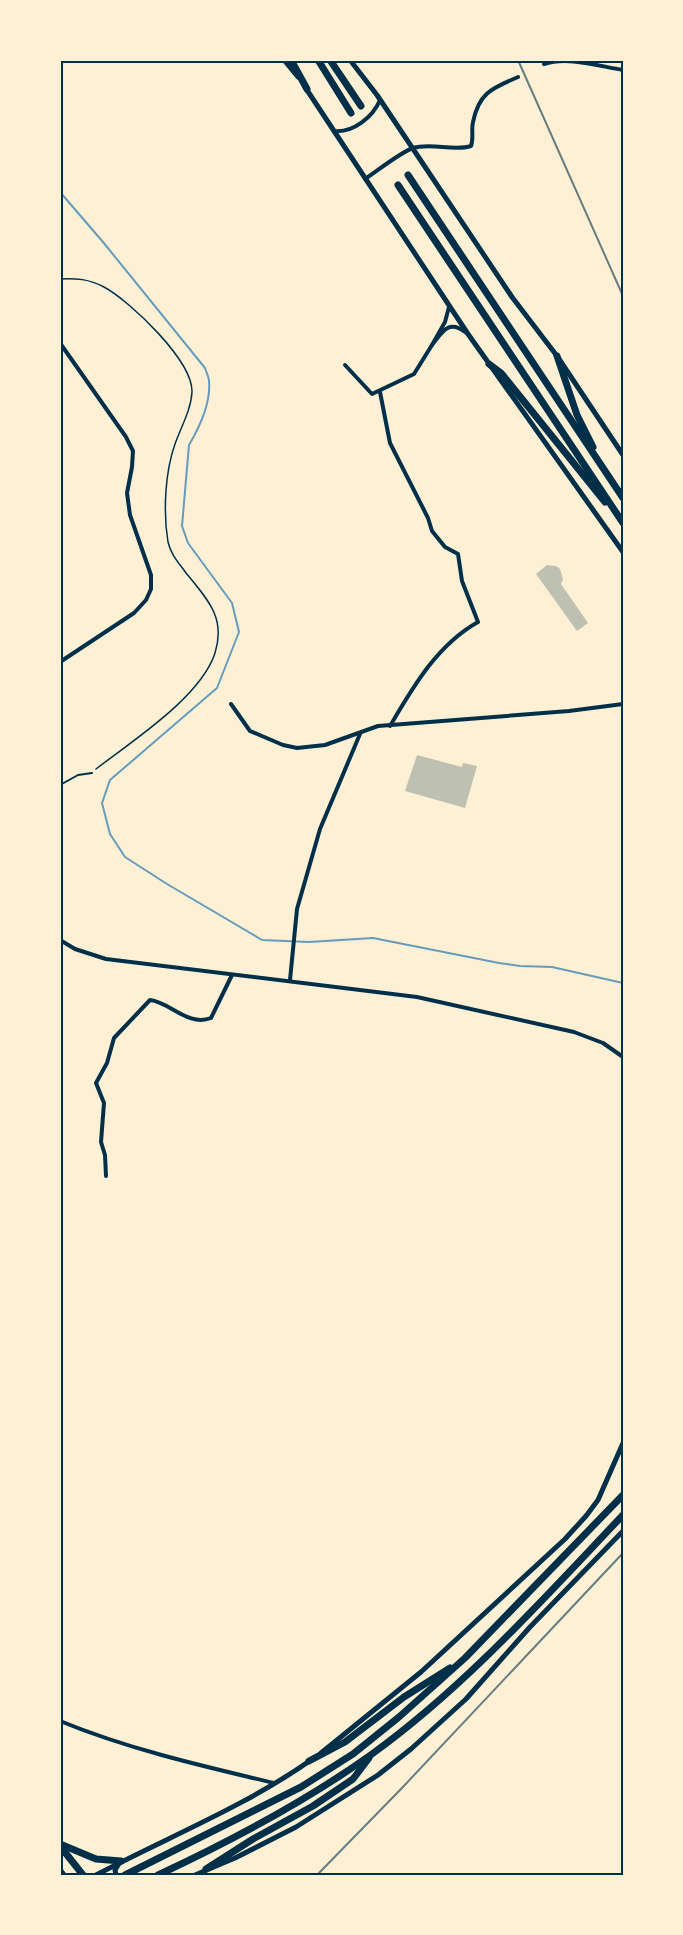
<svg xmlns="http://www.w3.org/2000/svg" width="683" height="1935" viewBox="0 0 683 1935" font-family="Literata,serif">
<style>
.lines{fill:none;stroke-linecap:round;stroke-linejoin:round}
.stream{stroke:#669bbc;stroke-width:2}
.building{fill:#bec0b2}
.path{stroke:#003049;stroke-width:1.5}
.service{stroke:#003049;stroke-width:2}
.minor{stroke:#003049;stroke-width:4}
.tertiary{stroke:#003049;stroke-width:5}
.primary{stroke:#003049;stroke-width:7}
.trunk{stroke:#003049;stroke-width:7}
.rail{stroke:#657d81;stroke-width:2}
.neatline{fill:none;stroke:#003049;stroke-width:2}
</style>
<rect width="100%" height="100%" fill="#fdf0d5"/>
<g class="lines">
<path class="stream" d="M60 192 103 242 205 368C206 372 209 377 209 381 211 402 199 428 189 445L182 526 188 543 232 603 239 632 217 688 110 780 102 803 110 834 125 857 167 884 262 940 309 942 373 938 499 963 520 966 552 967 623 983"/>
</g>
<g class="building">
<path d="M547 565 556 566 560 569 563 579 561 584 588 623 577 631 536 574Z"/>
<path d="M417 755 462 767 463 763 477 766 465 808 405 791Z"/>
</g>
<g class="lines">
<path class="path" d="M60 279C76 278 89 279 104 287 130 301 193 361 192 392 191 410 181 427 175 444 165 472 163 512 168 542 171 555 179 563 186 573 208 600 226 618 215 653 201 697 132 741 96 769"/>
<path class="service" d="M60 785 78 775 92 773"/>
<g class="minor">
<path d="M544 64C568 56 598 66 623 70"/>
<path d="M334 131C353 133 373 117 380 100"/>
<path d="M365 179C377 171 401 152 413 148 432 142 453 152 471 146 474 138 471 130 473 122 479 92 493 88 518 77"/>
<path d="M449 307 445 322 432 345C442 332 449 319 465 332"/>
<path d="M60 343 126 437 133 451 132 467 127 493 130 515 151 575V589L146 600 134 613 60 662"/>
<path d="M345 365 372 394 414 374 432 345"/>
<path d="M380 392 390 443 428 518 432 531 445 547 458 554 462 581 478 622C437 645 413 687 390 726"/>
<path d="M231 704 250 731 283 745 297 748 325 745 378 726 569 711 623 704"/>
<path d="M60 940 75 949 106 959 417 997 574 1032 603 1043 623 1057"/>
<path d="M290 980 297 909 320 829 360 734"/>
<path d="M106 1176 105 1155 101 1142 104 1103 96 1083 107 1063 114 1038 150 1000C170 1002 188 1027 211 1018L232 975"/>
<path d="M60 1721C128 1749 202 1766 274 1783"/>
</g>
<g class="tertiary">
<path d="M284 60 298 77"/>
<path d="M350 60 377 95 512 297 557 356 623 455"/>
<path d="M305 87 468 334 623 552"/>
<path d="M321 1753 421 1672 565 1539 586 1516 598 1500 623 1443"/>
<path d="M96 1875C168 1837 244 1807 311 1760"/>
<path d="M116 1875 115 1870 120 1862"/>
<path d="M195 1875 235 1858 296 1827 378 1775 411 1749 466 1699 530 1627 623 1531"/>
</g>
<g class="primary">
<path d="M60 1844 96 1859 121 1861"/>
<path d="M60 1846 83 1875"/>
<path d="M60 1871 63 1875"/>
</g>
<g class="trunk">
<path d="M291 60 307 89"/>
<path d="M318 60 351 113"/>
<path d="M330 60 361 106"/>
<path d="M408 175 623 498"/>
<path d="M398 185 623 523"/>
<path d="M557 356 577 415 593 447"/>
<path d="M489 364 501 373 605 502"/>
<path d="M309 1761 345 1742 404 1697 450 1668"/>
<path d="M206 1869 253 1839 313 1806 353 1779 369 1758"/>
<path d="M125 1875 301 1787 353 1754 399 1717 465 1658 623 1495"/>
<path d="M158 1875C233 1840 305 1802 372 1754 466 1686 544 1598 623 1515"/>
</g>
<g class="rail">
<path d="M518 60 623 296"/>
<path d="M317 1875 401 1789 623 1553"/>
</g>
</g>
<rect width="683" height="1935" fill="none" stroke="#fdf0d5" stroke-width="123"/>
<rect x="62" y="62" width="560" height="1812" class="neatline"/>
</svg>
